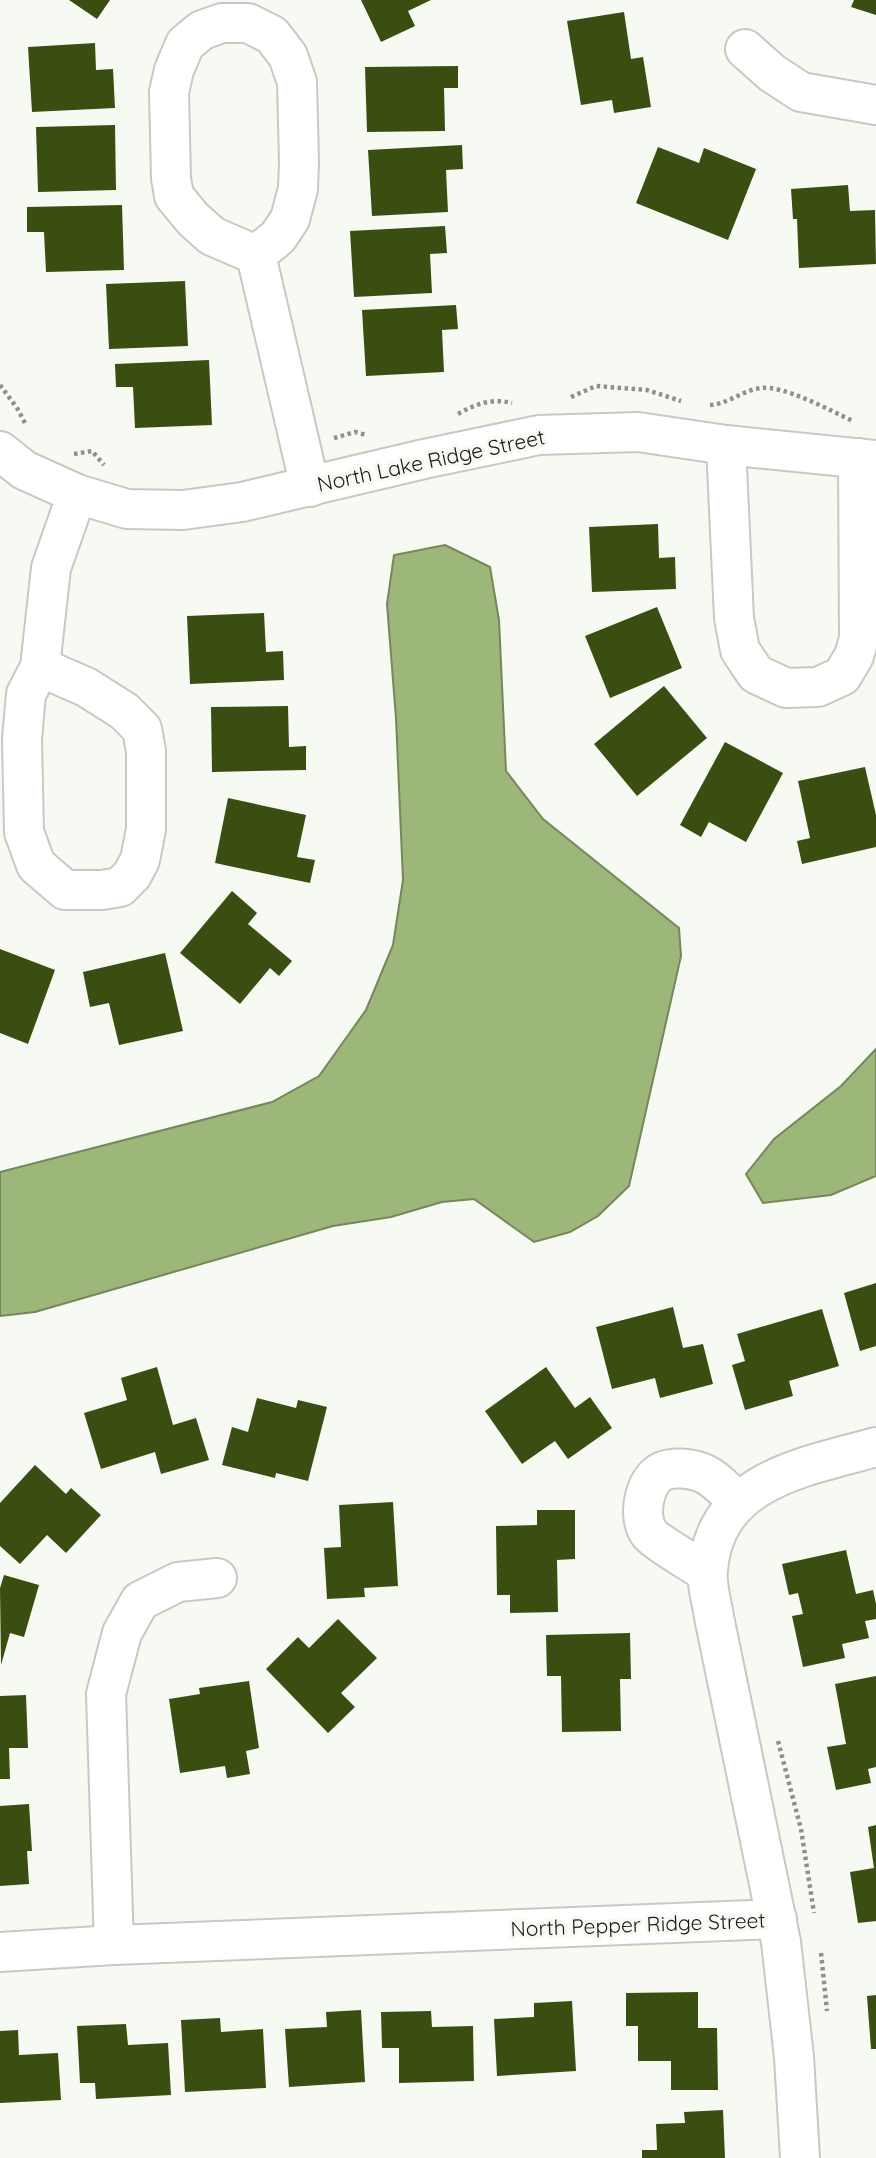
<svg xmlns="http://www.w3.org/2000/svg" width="876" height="2158" viewBox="0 0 876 2158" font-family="Quicksand,sans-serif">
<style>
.water{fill:#9db679;stroke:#75875b;stroke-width:2}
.building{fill:#3a4e12}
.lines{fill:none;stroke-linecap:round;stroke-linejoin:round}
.minor-casing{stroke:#c7cac3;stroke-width:42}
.path{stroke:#8e908b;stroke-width:4.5;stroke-dasharray:3.5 3.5;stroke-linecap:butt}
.minor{stroke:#fff;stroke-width:38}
.labels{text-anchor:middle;stroke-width:7;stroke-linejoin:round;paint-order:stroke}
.street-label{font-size:21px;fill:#181916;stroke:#f7faf3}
</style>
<rect width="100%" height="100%" fill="#f7faf3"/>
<g class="water">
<path d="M445 545 490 567 499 620 506 771 543 819 679 928 681 956 629 1186 598 1216 570 1232 534 1242 474 1199 442 1202 391 1217 333 1226 35 1312 0 1316V1172L272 1102 319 1076 366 1010 393 945 403 880 396 718 387 604 394 555Z"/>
<path d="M876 1049V1176L831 1195 763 1203 746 1174 774 1139 841 1086Z"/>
</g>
<g class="building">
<path d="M69 0H110L97 19Z"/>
<path d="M361 0H431L408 11 415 26 381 42Z"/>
<path d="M854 0H876V15L851 7Z"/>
<path d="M624 12 631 59 643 57 651 107 614 113 612 100 581 105 567 21Z"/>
<path d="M95 43 96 70 113 69 115 108 32 112 28 47Z"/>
<path d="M458 66V88H444L445 131 367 132 365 67Z"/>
<path d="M115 125 116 190 38 192 36 127Z"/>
<path d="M462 145 463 169 446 170 448 212 372 216 368 150Z"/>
<path d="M658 147 699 163 704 148 756 169 728 240 636 203Z"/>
<path d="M848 185 850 211 875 210 876 264 799 268 797 219H793L791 189Z"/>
<path d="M122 205 124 270 46 272 44 232H27V207Z"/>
<path d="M445 226 447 253 430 254 432 293 354 297 350 231Z"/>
<path d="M185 281 188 346 109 349 106 284Z"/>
<path d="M456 305 458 329 442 330 444 372 366 376 362 310Z"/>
<path d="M209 360 212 425 135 428 133 387H116L115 364Z"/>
<path d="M658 524 659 558 675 557 676 589 592 592 589 527Z"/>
<path d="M657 607 682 668 610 698 585 636Z"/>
<path d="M264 613 266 652 283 651 284 680 190 684 187 616Z"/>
<path d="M664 686 707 738 637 796 594 744Z"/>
<path d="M288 706 289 747 306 746V770L212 772 211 707Z"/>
<path d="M725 742 783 773 746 842 709 822 701 837 680 825Z"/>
<path d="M865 767 876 815V847L802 864 797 841 810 838 798 781Z"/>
<path d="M228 798 306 815 297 857 315 860 310 883 215 863Z"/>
<path d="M232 891 257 913 248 924 292 961 279 976 270 968 240 1004 180 953Z"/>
<path d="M0 949 55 970 28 1044 0 1033Z"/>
<path d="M165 953 183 1031 119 1045 109 1003 90 1007 83 972Z"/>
<path d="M876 1283V1346L860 1351 844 1293Z"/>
<path d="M673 1307 683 1348 703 1344 713 1384 660 1398 655 1378 612 1389 596 1327Z"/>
<path d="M822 1309 839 1366 789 1381 793 1396 745 1410 732 1365 745 1361 737 1334Z"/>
<path d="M157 1367 173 1425 196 1418 209 1460 161 1474 155 1452 101 1469 84 1413 127 1400 121 1378Z"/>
<path d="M546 1367 575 1408 590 1397 612 1428 568 1459 555 1441 522 1464 485 1411Z"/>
<path d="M257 1398 296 1408 298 1400 327 1407 308 1481 276 1473 275 1478 222 1465 232 1427 248 1432Z"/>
<path d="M35 1465 66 1494 71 1488 101 1515 66 1553 47 1535 20 1564 0 1546V1503Z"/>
<path d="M393 1502 398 1586 364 1588 365 1597 327 1599 324 1548 341 1547 339 1505Z"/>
<path d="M537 1510H575V1559L557 1560 558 1612 510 1613V1595H497L496 1526 537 1525Z"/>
<path d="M846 1550 856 1594 873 1590 876 1604V1619L865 1621 869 1638 842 1644 845 1658 803 1667 792 1616 803 1614 798 1593 789 1595 782 1564Z"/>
<path d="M4 1575 39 1585 24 1637 10 1633 1 1665 0 1588Z"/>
<path d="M338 1619 377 1658 341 1693 355 1707 328 1733 266 1669 298 1637 309 1648Z"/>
<path d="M630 1633 631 1679H620L621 1731 562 1732 561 1676H547L546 1635Z"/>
<path d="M876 1676V1767L868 1769 871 1783 836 1790 827 1747 846 1744 835 1684Z"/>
<path d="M249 1681 259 1748 246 1751 250 1774 227 1778 225 1766 180 1773 169 1699 200 1694 199 1688Z"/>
<path d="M26 1695 28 1748H9L10 1779H0V1696Z"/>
<path d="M29 1804 32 1851H27L29 1884 0 1886V1806Z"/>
<path d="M876 1825V1921L858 1923 850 1872 874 1868 868 1827Z"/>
<path d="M698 1992V2028H717L718 2090H671V2061H638V2026H626V1993Z"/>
<path d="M876 1995V2049H871L867 1996Z"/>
<path d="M572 2001 576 2071 497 2076 494 2019 534 2017V2003Z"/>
<path d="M361 2010 365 2082 289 2087 285 2029 327 2027 326 2012Z"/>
<path d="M431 2011 432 2027 473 2026 474 2081 399 2083V2048H382L381 2012Z"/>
<path d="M220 2018 221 2032 263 2029 266 2088 185 2092 181 2020Z"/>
<path d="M126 2024 128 2045 168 2043 171 2095 96 2099 95 2083H80L77 2026Z"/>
<path d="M18 2030 19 2055 58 2053 61 2100 0 2103V2031Z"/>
<path d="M723 2110 725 2158H642V2150H657L656 2124 685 2123 684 2112Z"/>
</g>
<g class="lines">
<defs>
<g id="minor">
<path d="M222 23H248L272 35 288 56 297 82 299 162 298 189 290 219 278 237 256 255 212 236 193 219 174 196 171 178 169 92 174 70 185 44 202 30Z"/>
<path d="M745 49 772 73 801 92 876 105"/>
<path d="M256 255 310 487"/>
<path d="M726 445 734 618 740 650 756 674 786 688 818 687 842 676 854 656 859 638 858 458"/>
<path d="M0 451 24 470 77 494 127 509 183 510 242 502 424 459 539 435 638 432 726 445 876 460"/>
<path d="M40 667 86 687 124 711 142 729 146 751V829L140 860 132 875 120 887 102 890H65L36 865 24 832 22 739 26 694Z"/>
<path d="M40 667 51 568 77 494"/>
<path d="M707 1573C696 1565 654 1541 649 1533 637 1517 644 1479 663 1471 674 1467 689 1468 700 1472 715 1477 727 1492 738 1502"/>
<path d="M114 1945 106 1694 122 1633 140 1601 178 1582 217 1578"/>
<path d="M0 1952 114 1945 777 1919"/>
<path d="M800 2158 794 2057 781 1942 714 1617C712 1602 706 1585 708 1569 716 1479 805 1467 876 1447"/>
</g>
</defs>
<use href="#minor" class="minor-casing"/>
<g class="path">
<path d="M0 385 17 408 26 425"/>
<path d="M571 397 596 386 647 390 681 401"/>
<path d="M710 405C728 404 743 390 761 388 784 385 831 411 853 421"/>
<path d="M458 414C475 404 492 398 512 403"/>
<path d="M334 438 355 432 366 435"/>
<path d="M74 454 92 451 104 465"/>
<path d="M778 1741 801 1829 814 1913"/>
<path d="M821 1953 827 2011"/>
</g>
<use href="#minor" class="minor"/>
</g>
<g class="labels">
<g class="street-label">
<text transform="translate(431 461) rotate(-12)" y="7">North Lake Ridge Street</text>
<text transform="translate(638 1925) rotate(-2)" y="7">North Pepper Ridge Street</text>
</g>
</g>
</svg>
